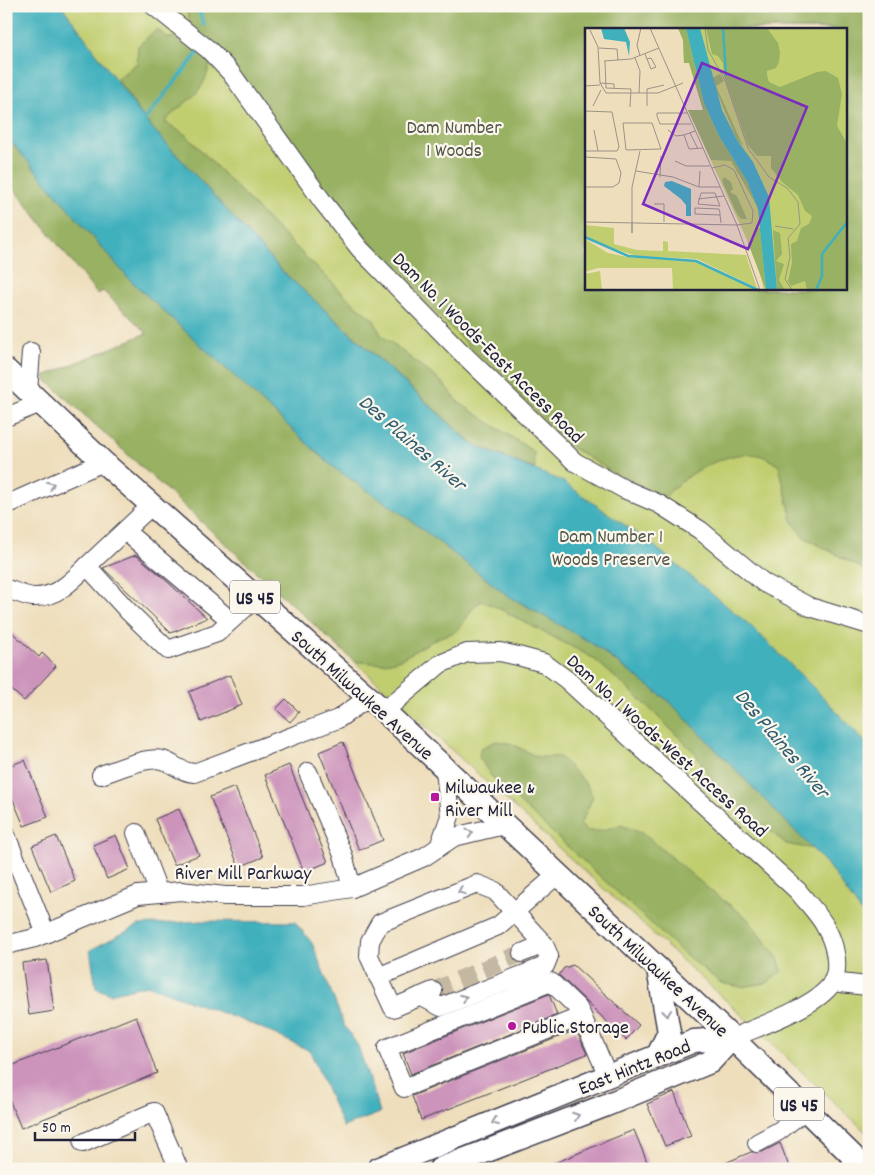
<svg xmlns="http://www.w3.org/2000/svg" width="875" height="1175" viewBox="0 0 875 1175" font-family="Dekko,sans-serif">
<style>
.green{fill:#c1ce70;stroke:#727856;fill-rule:evenodd}
.forest{fill:#98b162;stroke:#5d6a4e;fill-rule:evenodd}
.water{fill:#41b0bd;stroke:#32697c}
.lines{fill:none;stroke-linecap:round;stroke-linejoin:round}
.stream{stroke:#41b0bd;stroke-width:4}
.building{fill:#cc93bb}
.minor-tunnel{stroke:#c5b8a2;stroke-width:18;stroke-dasharray:18 9;stroke-linecap:butt}
.minor-casing{stroke:#413e4e;stroke-width:20}
.major-casing{stroke:#413e4e;stroke-width:25}
.minor{stroke:#fff;stroke-width:18}
.major{stroke:#fff;stroke-width:22}
.oneway{stroke:#9c9ca7}
.poi-dot{fill:#b5179e;stroke:#fbf7ec;stroke-width:2}
.labels{text-anchor:middle;stroke-width:4.5;stroke-linejoin:round;paint-order:stroke}
.shield{fill:#fbf7ec;stroke:#636270;stroke-width:1}
.shield-label{font-size:19px;font-weight:bold;fill:#22223b}
.park-label{font-size:20px;fill:#52564b;stroke:#fbf7ec}
.street-label{font-size:20px;fill:#22223b;stroke:#fbf7ec}
.poi-label{font-size:20px;fill:#22223b;stroke:#fbf7ec;text-anchor:start}
.water-label{font-size:21px;font-style:italic;fill:#2e5b6f;stroke:#fbf7ec}
.inset-river{fill:none;stroke:#41b0bd;stroke-width:2.5}
.inset-road{fill:none;stroke:#9c9388;stroke-width:1}
.view{fill:#7b2cbf;fill-opacity:0.15;stroke:#7b2cbf;stroke-width:2.5}
.inset-edge{fill:none;stroke:#22223b;stroke-width:2.5}
</style>
<rect width="100%" height="100%" fill="#fbf7ec"/>
<filter id="ink" filterUnits="userSpaceOnUse"><feTurbulence type="fractalNoise" baseFrequency=".02" numOctaves="2"/><feDisplacementMap in="SourceGraphic" scale="10" xChannelSelector="R" yChannelSelector="G"/><feConvolveMatrix kernelMatrix="1 2 1 2 8 2 1 2 1" color-interpolation-filters="sRGB"/></filter>
<filter id="wash" filterUnits="userSpaceOnUse"><feTurbulence type="fractalNoise" baseFrequency=".0096" numOctaves="4" result="noise"/><feDisplacementMap in="SourceGraphic" scale="20" xChannelSelector="R" yChannelSelector="G"/><feGaussianBlur stdDeviation="1.12" result="paint"/><feColorMatrix in="noise" values="0 0 0 0 0 0 0 0 0 0 0 0 0 0 0 0 0 1.4 0 .05"/><feComposite in="paint" operator="in"/></filter>
<g filter="url(#wash)">
<rect width="100%" height="100%" fill="#eedebc"/>
<path class="green" d="M6 6H869V1135L731 1005 43 377 147 333 103 291 97 294 6 178ZM586 29H846V289H586Z"/>
<g class="forest">
<path d="M185 6H869V572L802 536 792 520 779 466C774 463 768 458 762 456 732 446 683 475 664 498L617 475 568 445 398 275 340 207 254 91 191 27ZM586 29H846V289H586Z"/>
<path d="M157 29 168 38 182 37 210 63C202 100 186 97 165 122L186 135 274 226 351 301 374 320 381 335 443 383 458 402 534 452 535 469 474 445 282 271 145 120 117 79 137 63 138 46Z"/>
<path d="M6 136 130 280 333 467 404 515 507 595 590 642 670 702 813 849 786 844 714 784 696 754 641 700 593 658 494 606 481 601C469 609 468 620 457 630 451 635 443 635 436 639 400 658 398 668 354 661L43 377 147 333 103 291 97 294 6 178Z"/>
<path d="M496 741 512 744 537 757H560L584 781 593 797 580 825 587 831H600L621 825 644 834 711 891 747 918 778 958 782 971 767 983 741 987 721 983 682 952 491 776 479 757 481 748Z"/>
</g>
<g class="water">
<path d="M6 6H62L145 120 282 271 473 445 562 481 653 545 752 627 820 694 869 746V923L826 863 670 702 590 642 507 595 404 515 333 467 130 280 6 136Z"/>
<path d="M202 921 295 922 312 943 344 1025 358 1046 380 1113 343 1127 310 1051 257 1026 147 985 110 994 96 988 90 950 139 925Z"/>
</g>
<g class="lines">
<g class="stream">
<path d="M197 6 204 25"/>
<path d="M143 122 198 53"/>
</g>
</g>
<g id="blocks">
<g class="building">
<path d="M136 555 159 574 207 618 171 633 103 568Z"/>
<path d="M6 627 39 657 42 653 56 666 24 701 6 685Z"/>
<path d="M230 675 242 705 201 722 189 692Z"/>
<path d="M286 699 299 712 290 722 276 709Z"/>
<path d="M343 742 383 840 359 850 319 752Z"/>
<path d="M25 760 48 817 24 826 6 783V767Z"/>
<path d="M289 765 328 862 304 872 265 775Z"/>
<path d="M235 787 263 857 239 867 210 797Z"/>
<path d="M179 809 199 855 174 865 155 819Z"/>
<path d="M116 835 130 869 107 879 93 845Z"/>
<path d="M56 836 75 881 51 892 32 846Z"/>
<path d="M47 960 54 1011 29 1015 22 963Z"/>
<path d="M573 965 639 1025 626 1040 559 975 564 968Z"/>
<path d="M549 994 557 1015 411 1074 403 1053Z"/>
<path d="M136 1016 157 1073 21 1128 6 1092V1068Z"/>
<path d="M576 1030 587 1054 421 1120 412 1096Z"/>
<path d="M674 1092 691 1136 665 1146 647 1104Z"/>
<path d="M634 1130 650 1169H541L609 1140Z"/>
<path d="M780 1143 790 1169H711L751 1152H762Z"/>
</g>
</g>
</g>
<g filter="url(#ink)">
<use href="#blocks" fill-opacity="0" stroke="#413e4e" stroke-width="1"/>
<g class="lines">
<path class="minor-tunnel" d="M433 991 522 953"/>
<defs>
<g id="minor">
<path d="M154 6 209 50 231 73 323 202 360 249 460 351 575 462 624 489 659 504 700 530 764 583 810 607 869 625"/>
<path d="M28 391 31 352"/>
<path d="M6 417 41 403"/>
<path d="M6 505 103 462"/>
<path d="M152 505 87 566 128 611 168 650 217 633 256 598"/>
<path d="M125 531 230 620"/>
<path d="M6 589C14 591 25 596 33 597 56 598 72 581 87 566"/>
<path d="M384 711 440 664 467 653 500 652 518 656 544 663 567 680 798 891C807 903 820 915 826 928 834 942 841 967 832 983 818 1006 758 1027 732 1038"/>
<path d="M308 772 343 855 352 888"/>
<path d="M101 775C116 770 147 756 162 760 174 763 179 772 194 773L338 719 368 698"/>
<path d="M136 833 159 893"/>
<path d="M6 835 46 934"/>
<path d="M439 847 450 816 445 770"/>
<path d="M6 945 35 938 138 895 181 891 225 896H303L352 888 424 857 454 837 504 825"/>
<path d="M522 953 544 944"/>
<path d="M378 977 498 926 557 875"/>
<path d="M832 982 867 986"/>
<path d="M420 996 441 1007 545 966 549 956 544 944 495 891 477 884 380 923 370 941 369 956 393 1008 433 991"/>
<path d="M582 1016 404 1088 387 1048 551 982 578 1008 582 1016 608 1076"/>
<path d="M83 1143 154 1112 179 1169"/>
<path d="M757 1143 779 1131 805 1110"/>
</g>
<g id="major">
<path d="M6 370 103 462 384 711 732 1038 866 1169"/>
<path d="M658 1055 669 1032 658 969"/>
<path d="M378 1169 694 1041 732 1038"/>
<path d="M440 1169 604 1106 710 1062 732 1038"/>
</g>
</defs>
<use href="#minor" class="minor-casing"/>
<use href="#major" class="major-casing"/>
<use href="#minor" class="minor"/>
<use href="#major" class="major"/>
</g>
<defs><path id="oneway-chevron" d="M-2-3.5L2.5 0L-2 3.5" fill="none" stroke-width="1.6" stroke-linecap="round" stroke-linejoin="round" transform="scale(1.25)"/></defs>
<g class="oneway">
<use href="#oneway-chevron" transform="translate(51 485) rotate(-24)"/>
<use href="#oneway-chevron" transform="translate(470 833) rotate(-16)"/>
<use href="#oneway-chevron" transform="translate(461 891) rotate(158)"/>
<use href="#oneway-chevron" transform="translate(464 998) rotate(-22)"/>
<use href="#oneway-chevron" transform="translate(667 1013) rotate(83)"/>
<use href="#oneway-chevron" transform="translate(576 1116) rotate(-20)"/>
<use href="#oneway-chevron" transform="translate(495 1122) rotate(158)"/>
</g>
</g>
<g class="poi-dot">
<rect x="430" y="792" width="10" height="10" rx="2.5"/>
<circle cx="512" cy="1026" r="5"/>
</g>
<g class="labels">
<g class="shield">
<rect x="230" y="580.5" width="50" height="33" rx="4"/>
<rect x="774" y="1087.5" width="50" height="33" rx="4"/>
</g>
<g class="shield-label">
<text x="255" y="604">US 45</text>
<text x="799" y="1111">US 45</text>
</g>
<g class="park-label">
<text x="454" y="133">Dam Number<tspan x="454" dy="23">1 Woods</tspan></text>
<text x="611" y="542">Dam Number 1<tspan x="611" dy="23">Woods Preserve</tspan></text>
</g>
<g class="street-label">
<text transform="translate(489 347) rotate(45)" y="7">Dam No. 1 Woods-East Access Road</text>
<text transform="translate(363 694) rotate(42)" y="7">South Milwaukee Avenue</text>
<text transform="translate(668 745) rotate(42)" y="7">Dam No. 1 Woods-West Access Road</text>
<text x="243" y="879">River Mill Parkway</text>
<text transform="translate(659 970) rotate(43)" y="7">South Milwaukee Avenue</text>
<text transform="translate(634 1066) rotate(-22)" y="7">East Hintz Road</text>
</g>
<g class="poi-label">
<text x="445" y="793">Milwaukee &amp;<tspan x="445" dy="23">River Mill</tspan></text>
<text x="522" y="1033">Public Storage</text>
</g>
<g class="water-label">
<text transform="translate(413 442) rotate(41)" y="7">Des Plaines River</text>
<text transform="translate(783 743) rotate(50)" y="7">Des Plaines River</text>
</g>
</g>
<g transform="translate(585 28)">
<rect width="262" height="262" fill="#eedebc"/>
<path d="M93 0H262V262H179L172 234 103 82H118L104 35H99L98 12ZM0 197 29 200V216L52 222 78 223V213L83 214V223L161 227 172 260 112 231 51 228 18 217 0 207ZM0 211 23 225 42 229 112 234 171 262H88L87 240H13L0 244ZM15 243 17 262H0V246Z" fill="#c1ce70"/>
<path d="M93 0H101L119 75 134 108 162 153 172 178 146 133 126 132 103 82H118L104 35H99L98 12ZM121 0H182L193 15 195 24 194 34 191 40 182 43V47L184 54 195 59 232 44 241 43 253 50 257 66 252 98 263 117 262 262H222L220 253 206 258 203 253 207 235 206 216 212 213 216 200 224 196 227 188 220 183 213 167 197 154 186 140V128H172L163 117 139 48 138 35 133 28 127 26ZM135 46 139 53 131 58 158 118 152 112 129 57 127 50ZM139 149 146 154 148 161 145 164 152 168 162 191H156L151 184 137 153ZM172 200H175L181 262 163 215 169 211ZM188 202 195 205 197 226 191 233 199 236 194 252 200 262H192Z" fill="#98b162"/>
<path d="M16 0H39L45 14 44 28 41 14 19 11ZM101 0H115L137 82 152 112 168 134 184 169 192 262H181L173 181 162 153 134 108 119 75ZM87 153 106 161V188H101V177L96 171 79 158 80 154Z" fill="#41b0bd"/>
<path class="inset-river" d="M138 0 141 48M0 209 43 228 111 233 173 262M231 262 237 248V226L263 193"/>
<path class="inset-road" d="M65 0 152 197 175 262M120 0 123 22 140 52 163 120 184 149 202 160 213 174 215 196 203 210 205 229 200 251 207 262M5 2 13 19 15 55 21 65H73L98 55M14 20 32 21 33 32M60 26 66 41 71 39 66 30 62 31M55 28 52 17 56 0M50 30 55 43 54 65M19 33 46 31 74 20M20 33 21 60 46 61 45 79M15 55 29 56V61M0 58 15 57M8 78 16 62M62 78V61L79 57M0 83 27 84 34 119 32 123H0M102 85H72V88L75 96H106M38 95H67L76 121 41 122ZM9 102 13 123M83 102 91 108 99 107M110 103 99 107 104 121 118 120M105 105 113 121M0 129 31 131 36 145 34 155 28 159H0M90 133 101 138H125M127 140 140 137 149 142 168 183 167 195 152 197M51 143 88 149 114 159H135M75 149 76 128M114 159 115 143M116 165H130L135 178 113 176ZM113 171 139 168M69 176H79V194M135 187 110 186V180L134 181 135 185V187L136 195M0 194 152 197M47 194V205V159L55 123M190 198 208 201"/>
<path class="view" d="M117 35 222 79 163 221 58 176Z"/>
<rect width="262" height="262" class="inset-edge"/>
</g>
<rect width="875" height="1175" fill="none" stroke="#fbf7ec" stroke-width="25"/>
<path d="M35 1132v8h100v-8" fill="none" stroke="#22223b" stroke-width="2.5"/>
<text x="42" y="1132" font-size="15" fill="#22223b" stroke="#fbf7ec" stroke-width="4" paint-order="stroke">50 m</text>
</svg>
